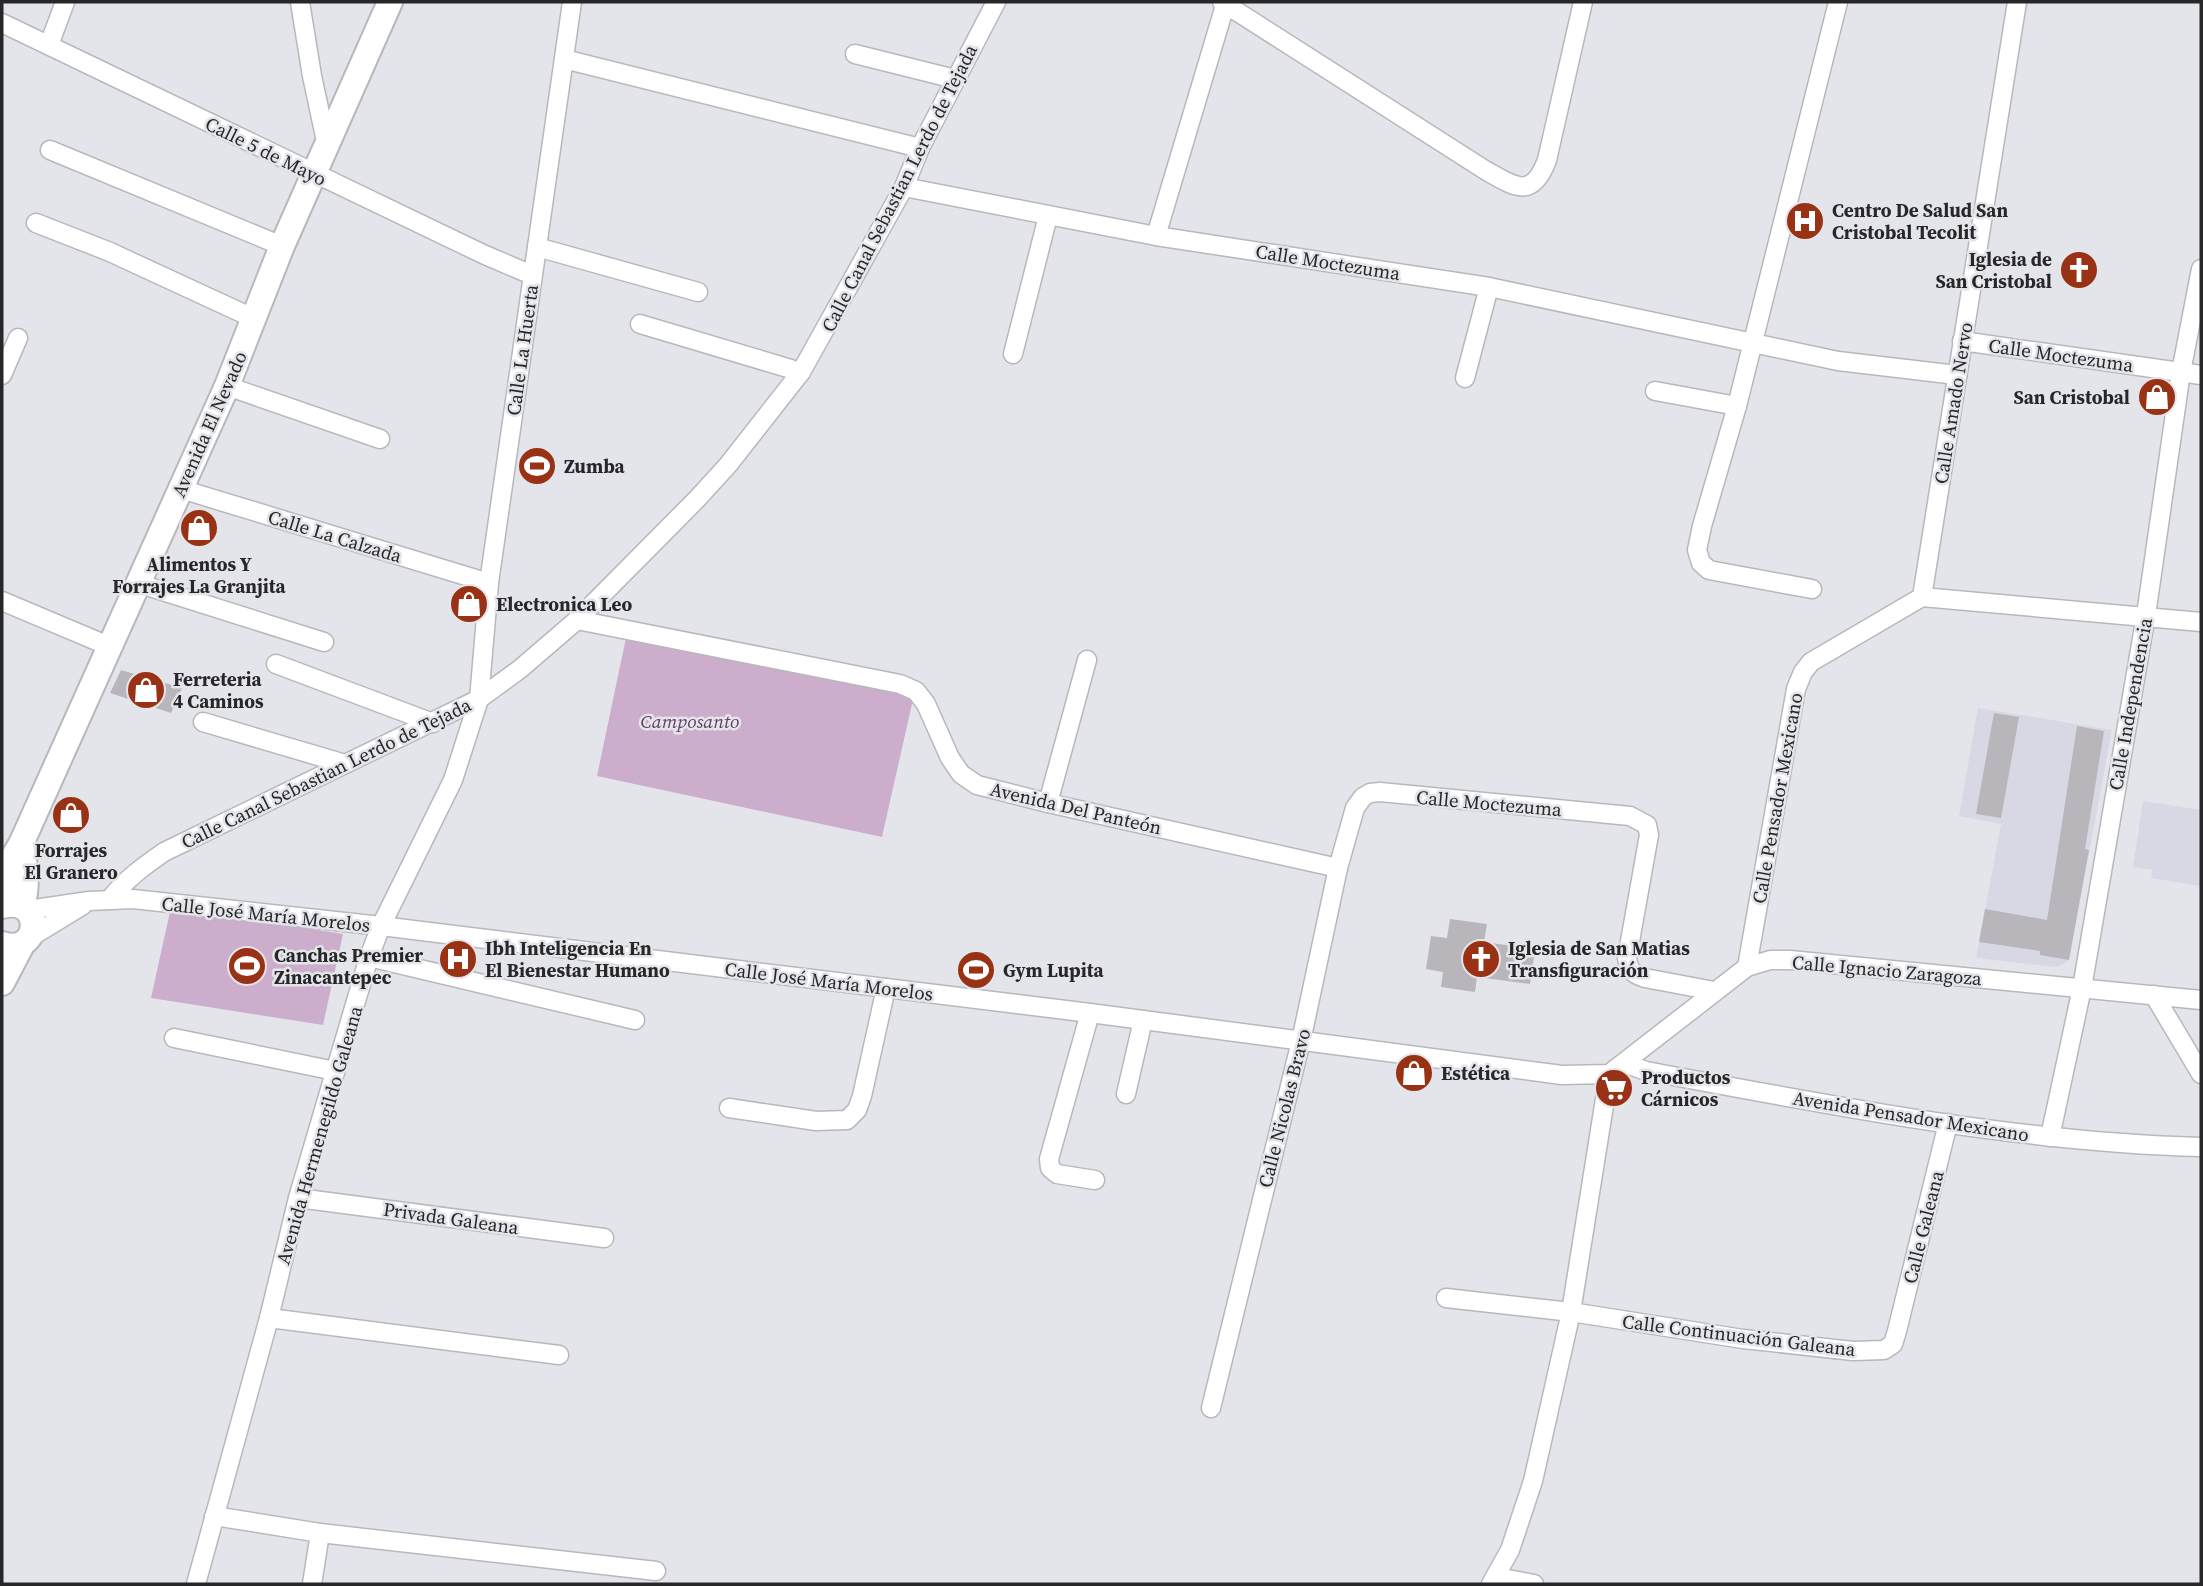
<svg xmlns="http://www.w3.org/2000/svg" width="2203" height="1586" viewBox="0 0 2203 1586" font-family="'Source Serif 4',serif">
<style>
.built{fill:#d7d8e4}
.green{fill:#ccaecc}
.building{fill:#b8b6ba}
.lines{fill:none;stroke-linecap:round;stroke-linejoin:round}
.street-casing{stroke:#b7b8bd;stroke-width:21}
.secondary-casing{stroke:#b7b8bd;stroke-width:28}
.street{stroke:#fff;stroke-width:18}
.secondary{stroke:#fff;stroke-width:24}
.labels{text-anchor:middle;stroke-width:5;stroke-linejoin:round;paint-order:stroke}
.street-label{font-size:19px;fill:#272729;stroke:#e4e5ea}
.poi-label{font-size:19px;font-weight:bold;fill:#272729;stroke:#e4e5ea;text-anchor:start}
.park-label{font-size:19px;font-style:italic;fill:#683c69;stroke:#e4e5ea}
</style>
<rect width="100%" height="100%" fill="#e4e5ea"/>
<g class="built">
<path d="M1978 708 2112 730 2069 960 2062 965 2056 967 1976 958 2001 824 1959 816Z"/>
<path d="M2143 801 2201 810V886L2151 878 2152 870 2133 867Z"/>
</g>
<g class="green">
<path d="M627 633 914 695 882 837 597 776Z"/>
<path d="M171 907 343 934 323 1025 151 998Z"/>
</g>
<g class="building">
<path d="M121 670 182 688 171 713 110 693Z"/>
<path d="M1994 713 2019 717 2001 818 1976 814Z"/>
<path d="M2077 726 2104 731 2085 849 2089 850 2069 960 2040 955V951L1979 942 1985 909 2047 920Z"/>
<path d="M1450 919 1487 924 1484 942 1535 949 1530 984 1477 977 1475 992 1441 987 1443 972 1426 969 1431 936 1447 938Z"/>
</g>
<g class="lines">
<defs>
<g id="street">
<path d="M300 2 312 76 327 146"/>
<path d="M1222 2 1485 170C1515 187 1532 200 1547 160L1583 2"/>
<path d="M2 23 485 255 532 275"/>
<path d="M49 45 65 2"/>
<path d="M855 54 955 79"/>
<path d="M564 59 920 148"/>
<path d="M50 150 282 246"/>
<path d="M904 187 1156 236 1489 287 1838 361 1957 375"/>
<path d="M36 223 110 252 255 319"/>
<path d="M1156 236 1226 2"/>
<path d="M537 247 698 292"/>
<path d="M640 324 801 372"/>
<path d="M1962 341 2201 375"/>
<path d="M1013 354 1048 216"/>
<path d="M2 375 18 338"/>
<path d="M1465 378 1489 287"/>
<path d="M227 386 380 439"/>
<path d="M1655 391 1737 406"/>
<path d="M181 489 489 583"/>
<path d="M137 583 324 642"/>
<path d="M1812 589 1709 570 1701 563 1697 550 1702 526 1737 406 1838 2"/>
<path d="M1922 597 2017 2"/>
<path d="M2 601 111 647"/>
<path d="M577 620 900 684 916 691 926 704 950 758 961 774 977 785 1048 803 1338 868"/>
<path d="M276 664 433 723"/>
<path d="M203 722 345 764"/>
<path d="M1048 803 1087 660"/>
<path d="M110 899C126 879 144 866 164 852L479 699 520 669 577 620 697 499 728 465 801 372 904 187 920 148 996 2"/>
<path d="M28 910 89 901 133 899 381 926 1090 1013 1562 1075 1609 1074 1747 967 1770 960H1790L2201 1000"/>
<path d="M29 938 83 905"/>
<path d="M369 957 635 1020"/>
<path d="M1747 967 1796 689 1803 672 1811 662 1922 597 2201 622"/>
<path d="M2154 995 2201 1074"/>
<path d="M1090 1013 1049 1159 1050 1168 1057 1174 1095 1180"/>
<path d="M174 1038 335 1071"/>
<path d="M1624 1063 1646 1071C1829 1105 2015 1142 2201 1147"/>
<path d="M1126 1094 1143 1020"/>
<path d="M729 1108 816 1121 847 1120 857 1110 862 1096 886 988"/>
<path d="M2050 1137 2082 988 2146 615 2181 372 2201 269"/>
<path d="M298 1198 604 1238"/>
<path d="M1446 1298 1571 1312 1743 1339 1853 1351 1884 1350 1893 1344 1897 1331 1948 1123"/>
<path d="M269 1318 559 1355"/>
<path d="M1211 1408 1301 1041 1338 868 1355 808 1363 797 1370 793 1380 792 1630 816 1647 825 1649 835 1627 958C1629 971 1633 974 1645 978L1714 991"/>
<path d="M214 1516 320 1533 656 1571"/>
<path d="M1496 1577 1534 1584"/>
<path d="M196 1584 269 1318 298 1198 369 957 381 926 453 780 479 699 489 583 572 2"/>
<path d="M312 1584 320 1533"/>
<path d="M1491 1584 1510 1550 1533 1481 1571 1312 1609 1074"/>
</g>
<g id="secondary">
<path d="M21 844C25 866 29 884 22 906"/>
<path d="M2 888 7 867 21 844 227 386 282 246 390 2"/>
<path d="M2 906C45 895 41 957 2 944"/>
<path d="M2 983 23 943"/>
</g>
</defs>
<use href="#street" class="street-casing"/>
<use href="#secondary" class="secondary-casing"/>
<use href="#street" class="street"/>
<use href="#secondary" class="secondary"/>
</g>
<defs>
<symbol id="hospital-disc" viewBox="-11 -11 22 22"><circle r="9.5" fill="#993115" stroke="#e4e5ea"/><path d="M-5-5h3v3.5h4V-5h3V5h-3V1.5h-4V5h-3Z" fill="#fff"/></symbol>
<symbol id="church-disc" viewBox="-11 -11 22 22"><circle r="9.5" fill="#993115" stroke="#e4e5ea"/><path d="M-1.2-6h2.4v3.5h3.3v2.4h-3.3V6h-2.4V-.1h-3.3v-2.4h3.3Z" fill="#fff"/></symbol>
<symbol id="shop-disc" viewBox="-11 -11 22 22"><circle r="9.5" fill="#993115" stroke="#e4e5ea"/><path d="M-5-2.5h2.3a2.7 3.5 0 0 1 5.4 0H5L5.5 6h-11ZM-1.5-2.5h3a1.5 2.3 0 0 0-3 0Z" fill="#fff"/></symbol>
<symbol id="stadium-disc" viewBox="-11 -11 22 22"><circle r="9.5" fill="#993115" stroke="#e4e5ea"/><path d="M0-5a6.5 5 0 1 0 0 10a6.5 5 0 1 0 0-10ZM-3.5-1.8h7v3.6h-7Z" fill="#fff"/></symbol>
<symbol id="supermarket-disc" viewBox="-11 -11 22 22"><circle r="9.5" fill="#993115" stroke="#e4e5ea"/><path d="M-6-5.5h2.5l.6 2H6L4.5 2H-2.5L-4.4-4H-6ZM-1.5 3.2a1.3 1.3 0 1 0 .1 0ZM3 3.2a1.3 1.3 0 1 0 .1 0Z" fill="#fff"/></symbol>
</defs>
<g fill-rule="evenodd">
<use href="#hospital-disc" x="1783" y="199" width="44" height="44"/>
<use href="#church-disc" x="2057" y="248" width="44" height="44"/>
<use href="#shop-disc" x="2135" y="375" width="44" height="44"/>
<use href="#stadium-disc" x="515" y="444" width="44" height="44"/>
<use href="#shop-disc" x="177" y="506" width="44" height="44"/>
<use href="#shop-disc" x="447" y="582" width="44" height="44"/>
<use href="#shop-disc" x="124" y="668" width="44" height="44"/>
<use href="#shop-disc" x="49" y="793" width="44" height="44"/>
<use href="#hospital-disc" x="436" y="937" width="44" height="44"/>
<use href="#church-disc" x="1459" y="937" width="44" height="44"/>
<use href="#stadium-disc" x="225" y="944" width="44" height="44"/>
<use href="#stadium-disc" x="954" y="948" width="44" height="44"/>
<use href="#shop-disc" x="1392" y="1051" width="44" height="44"/>
<use href="#supermarket-disc" x="1592" y="1066" width="44" height="44"/>
</g>
<g class="labels">
<g class="street-label">
<text transform="translate(266 151) rotate(26)" y="7">Calle 5 de Mayo</text>
<text transform="translate(899 188) rotate(-63)" y="7">Calle Canal Sebastian Lerdo de Tejada</text>
<text transform="translate(1328 262) rotate(9)" y="7">Calle Moctezuma</text>
<text transform="translate(522 350) rotate(-82)" y="7">Calle La Huerta</text>
<text transform="translate(2061 355) rotate(8)" y="7">Calle Moctezuma</text>
<text transform="translate(1953 403) rotate(-81)" y="7">Calle Amado Nervo</text>
<text transform="translate(209 424) rotate(-66)" y="7">Avenida El Nevado</text>
<text transform="translate(335 536) rotate(17)" y="7">Calle La Calzada</text>
<text transform="translate(2130 704) rotate(-80)" y="7">Calle Independencia</text>
<text transform="translate(326 773) rotate(-26)" y="7">Calle Canal Sebastian Lerdo de Tejada</text>
<text transform="translate(1777 798) rotate(-80)" y="7">Calle Pensador Mexicano</text>
<text transform="translate(1489 803) rotate(5)" y="7">Calle Moctezuma</text>
<text transform="translate(1076 808) rotate(13)" y="7">Avenida Del Panteón</text>
<text transform="translate(266 914) rotate(6)" y="7">Calle José María Morelos</text>
<text transform="translate(1887 970) rotate(5)" y="7">Calle Ignacio Zaragoza</text>
<text transform="translate(829 981) rotate(7)" y="7">Calle José María Morelos</text>
<text transform="translate(1284 1108) rotate(-76)" y="7">Calle Nicolas Bravo</text>
<text transform="translate(1911 1116) rotate(9)" y="7">Avenida Pensador Mexicano</text>
<text transform="translate(319 1135) rotate(-74)" y="7">Avenida Hermenegildo Galeana</text>
<text transform="translate(451 1218) rotate(8)" y="7">Privada Galeana</text>
<text transform="translate(1923 1227) rotate(-76)" y="7">Calle Galeana</text>
<text transform="translate(1739 1335) rotate(7)" y="7">Calle Continuación Galeana</text>
</g>
<g class="poi-label">
<text x="1832" y="217">Centro De Salud San<tspan x="1832" dy="22">Cristobal Tecolit</tspan></text>
<text x="2052" y="266" text-anchor="end">Iglesia de<tspan x="2052" dy="22">San Cristobal</tspan></text>
<text x="2130" y="404" text-anchor="end">San Cristobal</text>
<text x="564" y="473">Zumba</text>
<text x="199" y="571" text-anchor="middle">Alimentos Y<tspan x="199" dy="22">Forrajes La Granjita</tspan></text>
<text x="496" y="611">Electronica Leo</text>
<text x="173" y="686">Ferreteria<tspan x="173" dy="22">4 Caminos</tspan></text>
<text x="71" y="857" text-anchor="middle">Forrajes<tspan x="71" dy="22">El Granero</tspan></text>
<text x="485" y="955">Ibh Inteligencia En<tspan x="485" dy="22">El Bienestar Humano</tspan></text>
<text x="1508" y="955">Iglesia de San Matias<tspan x="1508" dy="22">Transfiguración</tspan></text>
<text x="274" y="962">Canchas Premier<tspan x="274" dy="22">Zinacantepec</tspan></text>
<text x="1003" y="977">Gym Lupita</text>
<text x="1441" y="1080">Estética</text>
<text x="1641" y="1084">Productos<tspan x="1641" dy="22">Cárnicos</tspan></text>
</g>
<g class="park-label">
<text x="690" y="728">Camposanto</text>
</g>
</g>
<rect width="2203" height="1586" fill="none" stroke="#272729" stroke-width="7"/>
</svg>
